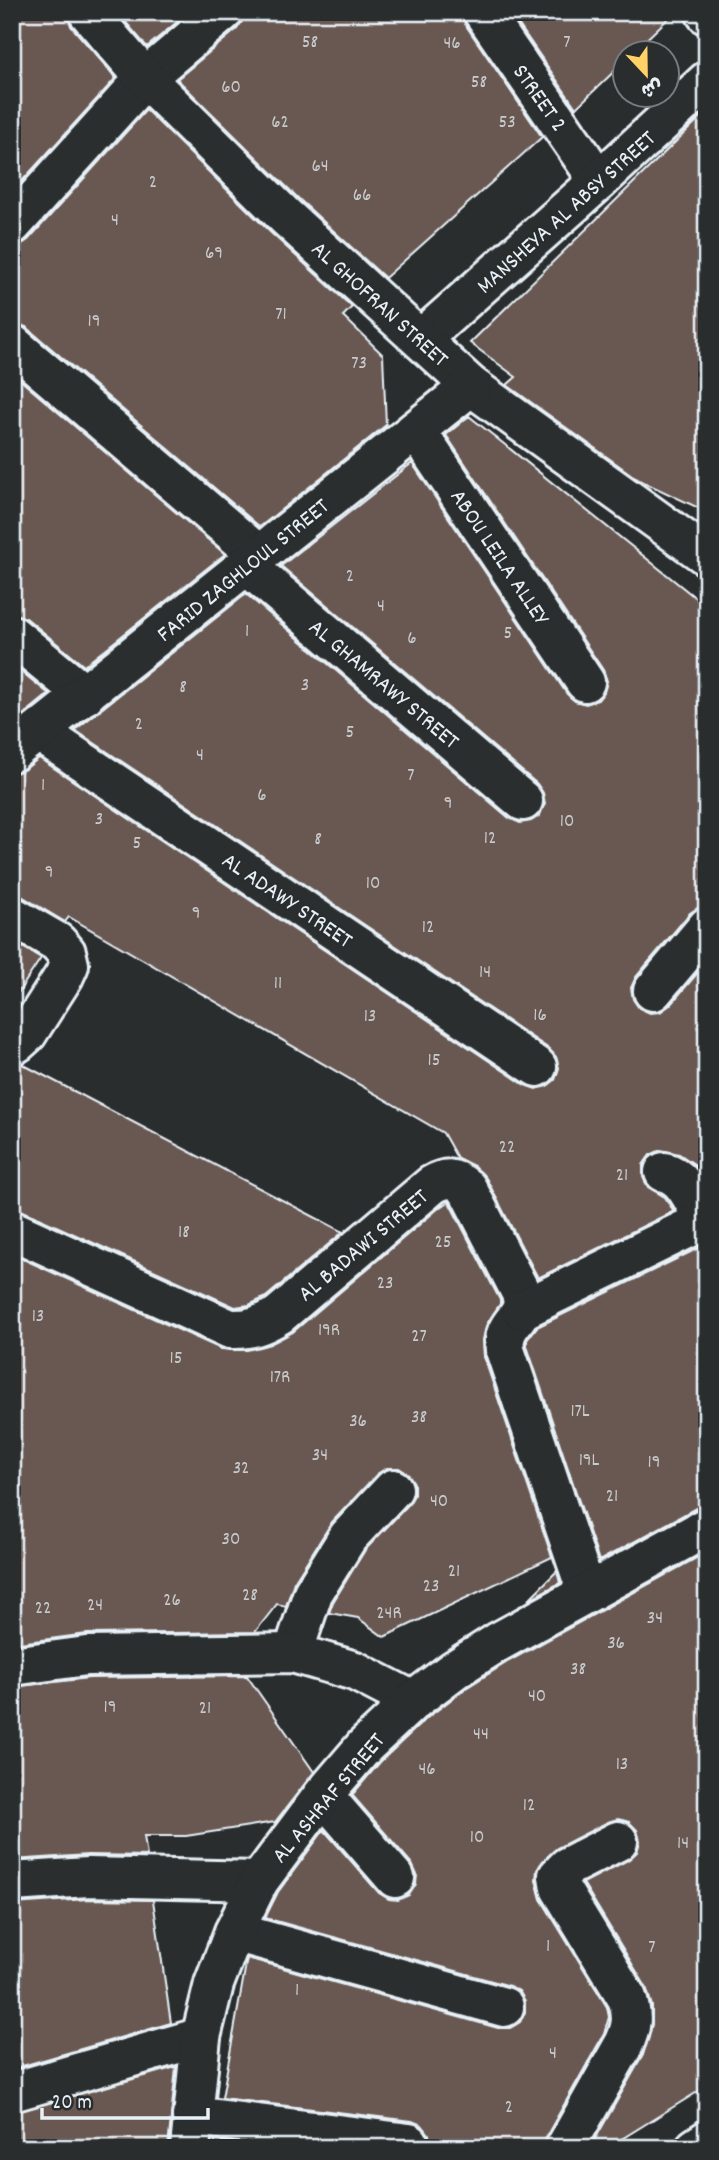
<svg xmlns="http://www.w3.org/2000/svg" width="719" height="2160" viewBox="0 0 719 2160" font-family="Dekko,'Playpen Sans Arabic',sans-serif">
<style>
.building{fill:#695951;stroke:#e8f1f8;stroke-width:2}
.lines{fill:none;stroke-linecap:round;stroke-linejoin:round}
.minor-casing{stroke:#e8f1f8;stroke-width:44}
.tertiary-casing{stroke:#e8f1f8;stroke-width:44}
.minor{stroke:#2a2d2e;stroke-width:38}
.tertiary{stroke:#2a2d2e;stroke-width:38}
.labels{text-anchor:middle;stroke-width:5;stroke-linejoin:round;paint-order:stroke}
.number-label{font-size:19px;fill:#c8cbce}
.street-label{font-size:23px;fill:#e8f1f8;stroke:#2a2d2e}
</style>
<rect width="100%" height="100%" fill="#2a2d2e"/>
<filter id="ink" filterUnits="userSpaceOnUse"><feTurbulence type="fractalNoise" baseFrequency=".0143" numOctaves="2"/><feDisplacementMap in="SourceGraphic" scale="14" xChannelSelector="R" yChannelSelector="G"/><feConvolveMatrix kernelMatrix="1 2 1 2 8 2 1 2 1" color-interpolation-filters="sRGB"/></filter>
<g filter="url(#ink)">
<g class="building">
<path d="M12 12H67L71 26 116 78 12 192Z"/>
<path d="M117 12H189L147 47Z"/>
<path d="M244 12H461L465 24 542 137 385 278 301 201 177 79 237 29 243 20Z"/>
<path d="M510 12H675L633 52H625V61L576 108Z"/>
<path d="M146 110 271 233 352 307 343 316 383 355 386 425 260 527 26 327 12 323V246H19L28 240Z"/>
<path d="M707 111V512L639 480 507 385 516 377 470 343Z"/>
<path d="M12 373 225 554 84 666 26 618 12 614Z"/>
<path d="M469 416 707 607V898L701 906 690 913 636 977 631 988 633 999 639 1008 650 1013 660 1012 670 1005 701 969H707V1180L694 1164 679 1154 661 1150 650 1155 643 1165V1177L648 1187 663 1196 674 1211 538 1278 486 1178 474 1166 457 1158 443 1133 69 917 65 922 23 897 12 894V773L25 769 39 758 525 1085 536 1089 547 1086 555 1080 559 1068 556 1057 549 1049 75 730 246 594 509 818 520 823 531 821 539 816 545 804 543 793 537 784 281 566 412 463 567 694 575 701 586 704 598 700 604 692 607 681 603 670 446 435Z"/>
<path d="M12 664 49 694 12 724Z"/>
<path d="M12 941 41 958 12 1002Z"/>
<path d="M22 1064 343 1232 266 1297 249 1305 235 1307 21 1210 12 1209V1065Z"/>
<path d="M449 1202 500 1300V1304L486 1326 483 1340 484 1357 552 1557 384 1637 358 1618 329 1613 333 1602 365 1550 409 1504 414 1495V1483L408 1474 399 1468H387L377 1474 332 1522 294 1582 286 1606 277 1604 255 1632 87 1634 12 1644V1254L221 1349 247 1350 270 1344 293 1332 440 1207Z"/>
<path d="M707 1244V1505L696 1508 599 1561 527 1346V1340L537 1327Z"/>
<path d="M707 1552V2086L607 2148H590L643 2055 652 2024V2006L646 1987 583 1883 628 1860 637 1852 640 1841 637 1830 629 1822 618 1819 608 1822 557 1848 543 1861 537 1870 536 1880 541 1899 607 2007 609 2017 604 2034 546 2137 543 2148H430L429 2134 422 2125 412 2121 222 2098 247 1958 498 2028H510L520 2022 525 2012V2001L519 1991 510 1986 265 1918 278 1892 324 1830 379 1893 389 1899 398 1900 409 1895 416 1884 417 1875 412 1864 352 1795 381 1761 427 1718 466 1688 509 1661Z"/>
<path d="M557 1571 560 1583 528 1600Z"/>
<path d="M247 1676 314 1772 275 1822 186 1836H144L147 1856 88 1855 12 1860V1687L89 1678Z"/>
<path d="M88 1899 153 1900 171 2023 12 2069V1904Z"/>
<path d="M176 2067 168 2148H12V2113Z"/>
<path d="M215 2141 270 2148H213Z"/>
</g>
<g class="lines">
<defs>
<g id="minor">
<path d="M483 12 599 181"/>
<path d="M705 12 707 15"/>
<path d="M12 225 145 78 223 12"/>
<path d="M421 339 599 181 707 81"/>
<path d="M12 344 259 555"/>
<path d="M416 430 585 682"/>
<path d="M246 565 523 801"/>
<path d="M12 635 85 695"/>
<path d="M39 732 537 1067"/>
<path d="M12 916 57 942 66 952 69 965 64 976 27 1034 17 1043 12 1044"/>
<path d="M653 991 707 927"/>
<path d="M664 1172C685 1176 694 1204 705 1221"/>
<path d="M12 1230 230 1329C249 1330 263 1325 279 1315L432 1185C446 1177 454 1177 467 1188L521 1293C529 1321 501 1319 505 1350L587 1593"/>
<path d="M522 1310 699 1223 707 1221"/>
<path d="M293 1653 313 1593 348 1537 393 1489"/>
<path d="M12 1666 87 1656 293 1653 355 1671 413 1701"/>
<path d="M323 1795 395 1878"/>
<path d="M12 1882 88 1877 259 1881"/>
<path d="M234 1932 504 2007"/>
<path d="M12 2092 201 2037"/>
<path d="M192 2116 409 2143"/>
<path d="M190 2148 201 2037 214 1984 234 1932 259 1881 323 1795 365 1746 413 1701 454 1670 498 1642 707 1527"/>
<path d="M565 2148 624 2044C632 2027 633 2016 627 1998L560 1888 558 1876 567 1867 618 1841"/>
<path d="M695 2148 707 2140"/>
</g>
<g id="tertiary">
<path d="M88 12 145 78 286 217 471 386 707 556"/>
<path d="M12 752 471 386"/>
</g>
</defs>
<use href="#minor" class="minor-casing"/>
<use href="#tertiary" class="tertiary-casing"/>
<use href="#minor" class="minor"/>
<use href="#tertiary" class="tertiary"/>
</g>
</g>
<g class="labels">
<g class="number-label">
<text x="310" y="47">58</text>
<text x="567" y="47">7</text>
<text x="452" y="48">46</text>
<text x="479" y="87">58</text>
<text x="231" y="92">60</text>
<text x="280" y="127">62</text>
<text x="507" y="127">53</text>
<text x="320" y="171">64</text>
<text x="153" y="187">2</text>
<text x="362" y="200">66</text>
<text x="115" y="225">4</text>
<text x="214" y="258">69</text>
<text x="281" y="319">71</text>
<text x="94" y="326">19</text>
<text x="359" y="368">73</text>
<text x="350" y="581">2</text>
<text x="381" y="611">4</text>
<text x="247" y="636">1</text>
<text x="508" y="638">5</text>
<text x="412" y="643">6</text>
<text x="305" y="690">3</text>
<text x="183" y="692">8</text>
<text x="139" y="729">2</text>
<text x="350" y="737">5</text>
<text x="200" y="760">4</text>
<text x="411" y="780">7</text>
<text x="43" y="790">1</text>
<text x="262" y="800">6</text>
<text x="448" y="808">9</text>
<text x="99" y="824">3</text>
<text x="567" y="826">10</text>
<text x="490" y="843">12</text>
<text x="318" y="844">8</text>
<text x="137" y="848">5</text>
<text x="49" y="877">9</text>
<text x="373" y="888">10</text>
<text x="196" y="918">9</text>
<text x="428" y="932">12</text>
<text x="485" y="977">14</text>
<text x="278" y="988">11</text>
<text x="540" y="1020">16</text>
<text x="370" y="1021">13</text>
<text x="434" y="1065">15</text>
<text x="507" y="1152">22</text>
<text x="622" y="1180">21</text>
<text x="184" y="1237">18</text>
<text x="443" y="1247">25</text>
<text x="385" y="1288">23</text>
<text x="38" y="1321">13</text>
<text x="329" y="1335">19R</text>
<text x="419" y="1341">27</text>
<text x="176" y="1363">15</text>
<text x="280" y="1382">17R</text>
<text x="580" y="1416">17L</text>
<text x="419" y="1422">38</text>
<text x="358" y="1426">36</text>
<text x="320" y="1460">34</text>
<text x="589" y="1465">19L</text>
<text x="654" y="1467">19</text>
<text x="241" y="1473">32</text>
<text x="612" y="1501">21</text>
<text x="439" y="1506">40</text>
<text x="231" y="1544">30</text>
<text x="454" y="1576">21</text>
<text x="431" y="1591">23</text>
<text x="250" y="1600">28</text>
<text x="172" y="1605">26</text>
<text x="95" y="1610">24</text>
<text x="43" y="1613">22</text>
<text x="389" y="1618">24R</text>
<text x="655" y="1623">34</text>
<text x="616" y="1648">36</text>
<text x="578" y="1674">38</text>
<text x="537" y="1701">40</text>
<text x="110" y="1712">19</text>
<text x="205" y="1713">21</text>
<text x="481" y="1739">44</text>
<text x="622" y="1769">13</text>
<text x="427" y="1774">46</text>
<text x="529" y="1810">12</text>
<text x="477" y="1842">10</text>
<text x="683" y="1848">14</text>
<text x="548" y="1951">1</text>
<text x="652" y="1952">7</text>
<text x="297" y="1995">1</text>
<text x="553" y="2058">4</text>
<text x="509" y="2112">2</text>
</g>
<g class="street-label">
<text transform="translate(541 97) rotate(55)" y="8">STREET 2</text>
<text transform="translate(565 211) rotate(-42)" y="8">MANSHEYA AL ABSY STREET</text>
<text transform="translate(381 303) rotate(42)" y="8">AL GHOFRAN STREET</text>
<text transform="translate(501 556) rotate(56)" y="8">ABOU LEILA ALLEY</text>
<text transform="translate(242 569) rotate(-39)" y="8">FARID ZAGHLOUL STREET</text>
<text transform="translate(385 683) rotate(40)" y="8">AL GHAMRAWY STREET</text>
<text transform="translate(288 899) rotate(34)" y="8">AL ADAWY STREET</text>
<text transform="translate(362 1244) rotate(-40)" y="8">AL BADAWI STREET</text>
<text transform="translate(327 1797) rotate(-50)" y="8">AL ASHRAF STREET</text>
</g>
</g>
<rect width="719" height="2160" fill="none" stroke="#2a2d2e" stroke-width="42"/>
<rect x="21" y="21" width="677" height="2118" fill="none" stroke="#e8f1f8" stroke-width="2.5" filter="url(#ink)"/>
<g transform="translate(646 74) rotate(158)"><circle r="33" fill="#2a2d2e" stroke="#767b7f" stroke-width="2"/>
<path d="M0-5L12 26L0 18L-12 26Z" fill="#ffd166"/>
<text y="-10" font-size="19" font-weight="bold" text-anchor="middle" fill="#e8f1f8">ش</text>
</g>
<path d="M42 2108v10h166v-10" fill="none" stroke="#e8f1f8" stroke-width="3.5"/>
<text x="52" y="2108" font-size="21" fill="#e8f1f8" stroke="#2a2d2e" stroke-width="5" paint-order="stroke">20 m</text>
</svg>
